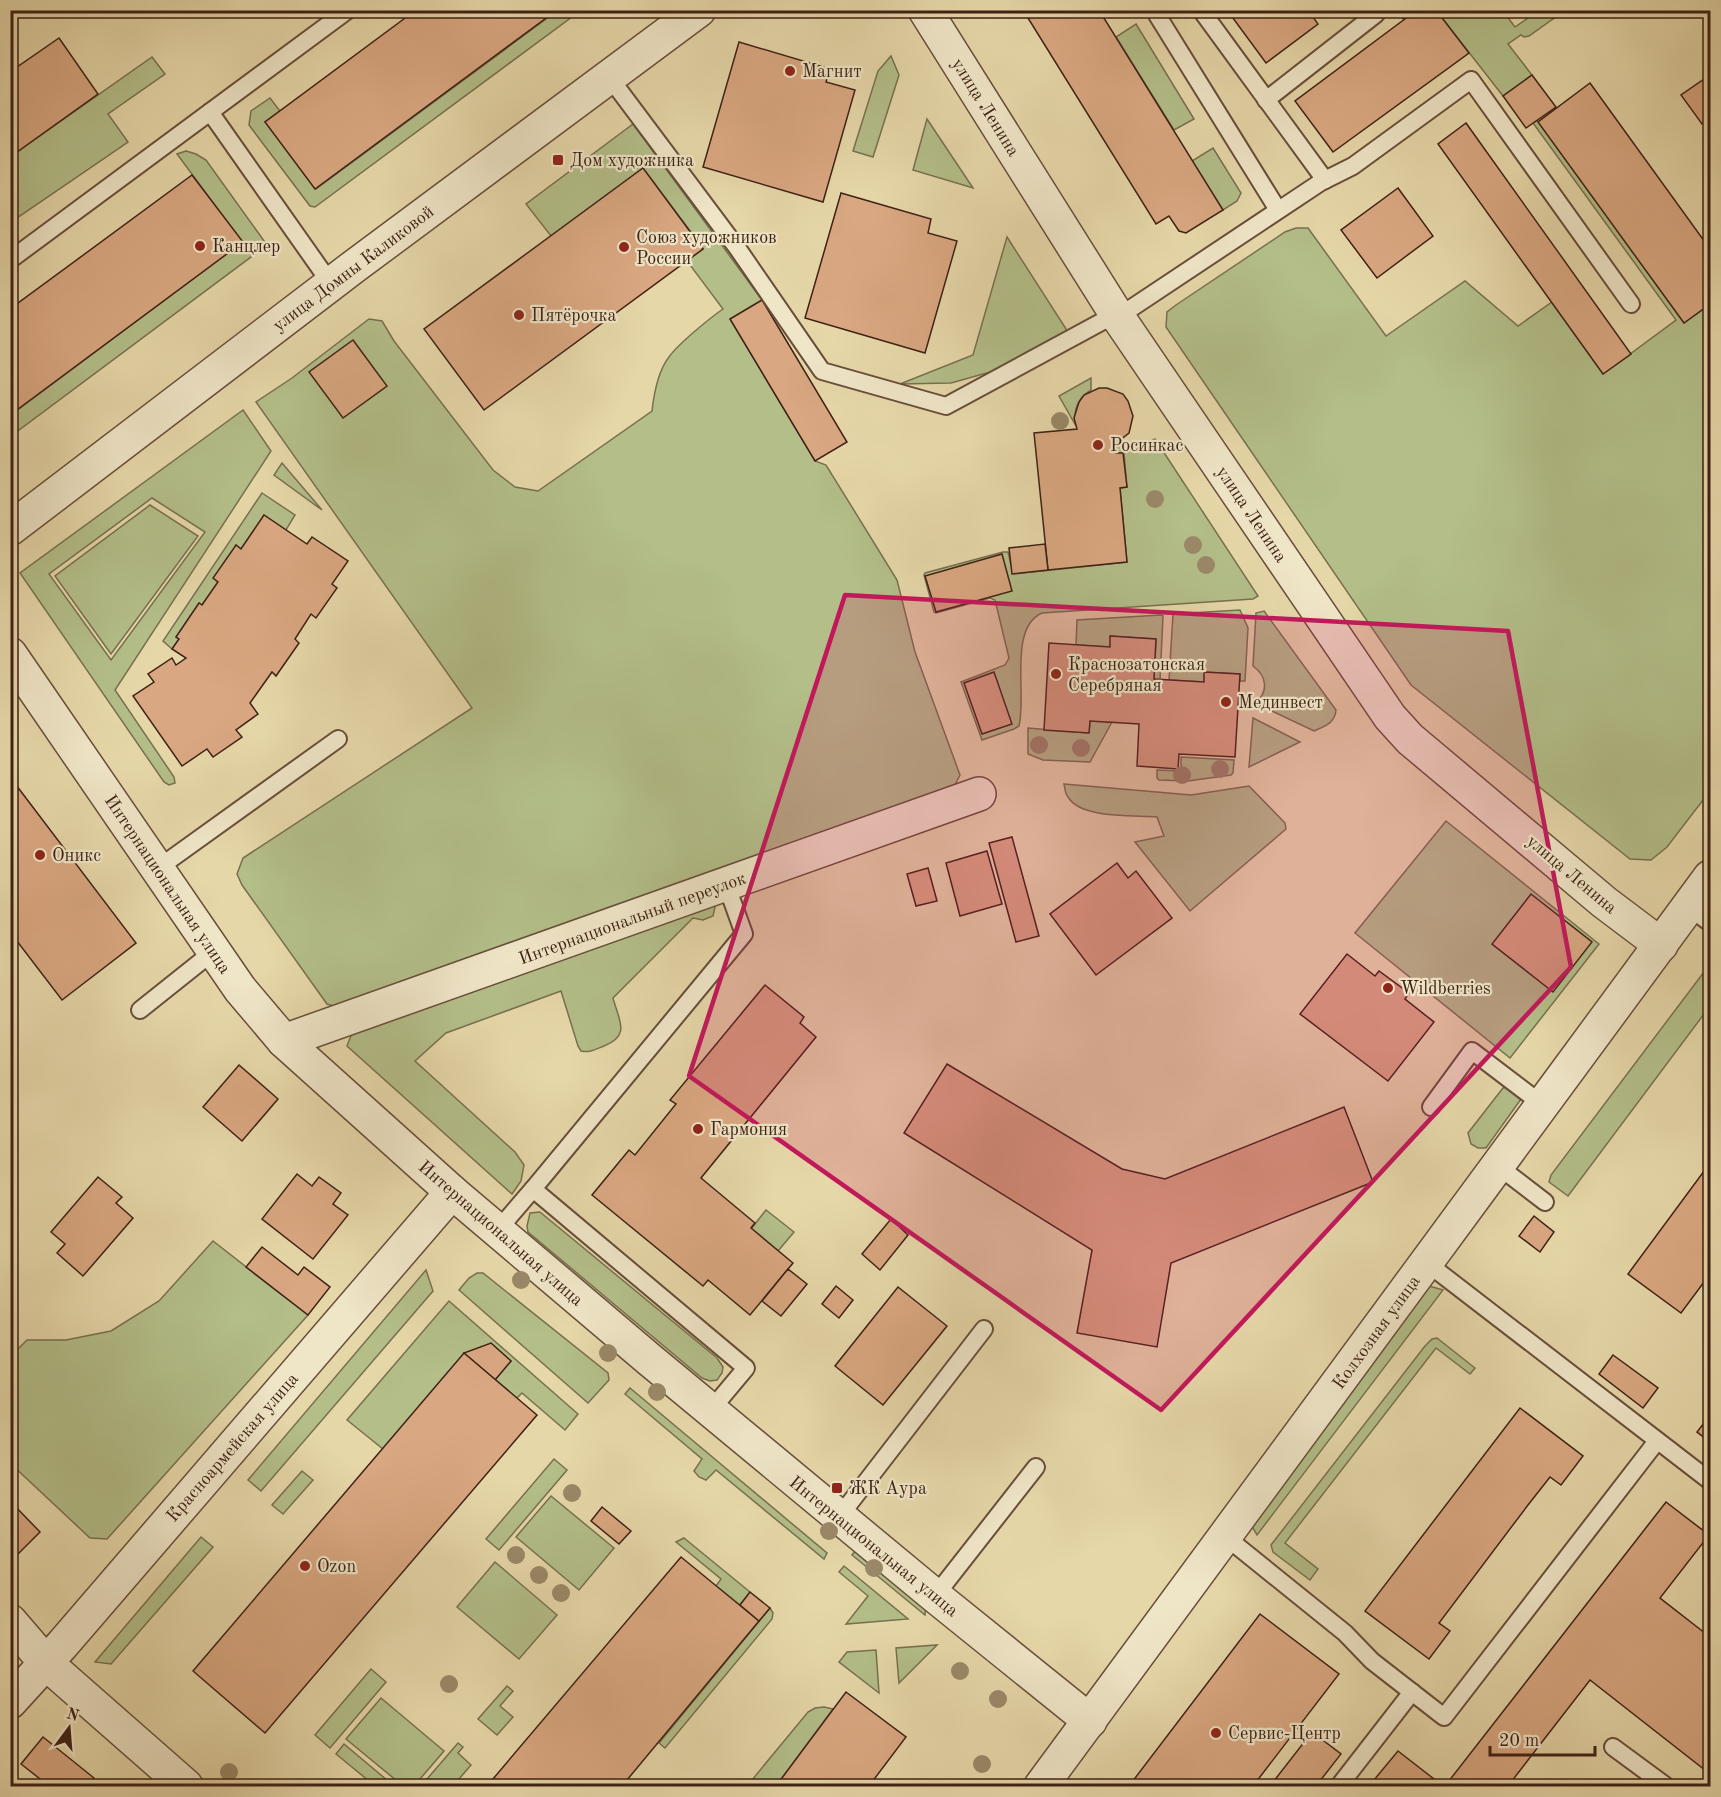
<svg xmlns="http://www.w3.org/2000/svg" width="1721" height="1797" viewBox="0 0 1721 1797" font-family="'Old Standard TT',serif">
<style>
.green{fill:#b3be89;stroke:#78704f;stroke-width:1.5;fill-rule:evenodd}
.building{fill:#d9a781;stroke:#3e2115;stroke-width:1.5}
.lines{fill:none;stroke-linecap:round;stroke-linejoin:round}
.service-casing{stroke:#684e3a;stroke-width:20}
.minor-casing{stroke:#684e3a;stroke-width:36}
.tertiary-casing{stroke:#684e3a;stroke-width:36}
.service{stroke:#efe5c7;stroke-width:16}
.minor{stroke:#efe5c7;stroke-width:33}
.tertiary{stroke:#efe5c7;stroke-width:33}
.tree{fill:#9a8868}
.marked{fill:#c2185b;fill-opacity:0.2;stroke:#c2185b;stroke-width:4.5;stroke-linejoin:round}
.poi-dot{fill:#8f2418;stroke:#efe5c7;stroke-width:2}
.labels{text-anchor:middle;stroke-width:4.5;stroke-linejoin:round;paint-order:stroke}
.poi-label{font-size:18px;fill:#3e2115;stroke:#efe5c7;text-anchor:start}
.street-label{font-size:18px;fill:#3e2115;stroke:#efe5c7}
</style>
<rect width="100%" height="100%" fill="#e6d7a9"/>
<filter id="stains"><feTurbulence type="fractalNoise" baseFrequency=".00333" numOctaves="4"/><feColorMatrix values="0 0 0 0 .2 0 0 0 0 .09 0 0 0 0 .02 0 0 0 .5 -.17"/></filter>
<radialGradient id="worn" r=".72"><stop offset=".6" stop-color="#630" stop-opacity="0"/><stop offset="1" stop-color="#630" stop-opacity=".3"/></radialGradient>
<g class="green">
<path d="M557 11H580L315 207 310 206 249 125 251 111 270 98 280 111 265 122 316 189Z"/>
<path d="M1444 11H1503L1515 27 1538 11H1564L1529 36 1524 37 1521 35 1508 44 1532 75 1503 96 1439 14Z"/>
<path d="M1136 24 1194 119 1174 130 1116 37Z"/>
<path d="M891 56 899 75 873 157 853 151 878 71Z"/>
<path d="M152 57 165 74 108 114 128 142 11 222 10 157Z"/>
<path d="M927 119 973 188 913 170Z"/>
<path d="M1537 120 1684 323 1710 304V791L1667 847 1651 860 1630 859 1411 685 1166 327 1167 312 1176 305 1285 232 1296 228H1308L1386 336 1465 281 1518 326 1552 302 1603 374 1676 320 1533 123Z"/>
<path d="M633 124 762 300 730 319 815 461 826 465 897 580 915 652 960 775 955 785 943 791 337 1007 327 1004 242 885 237 874 243 858 472 708 256 402 292 378 369 319 382 321 394 341 493 470 515 487 538 491 652 411C654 393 658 371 669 357 678 344 710 318 723 309L687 261 703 248 643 168 551 236 526 204Z"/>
<path d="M1213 148 1241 193 1237 201 1223 210 1192 161Z"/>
<path d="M186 151 196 154 206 160 267 245 11 436V415L242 242 177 154Z"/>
<path d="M1007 237 1068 332 994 371 951 383 900 384 973 355Z"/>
<path d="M1091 378V390C1077 399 1073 410 1076 426L1059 396Z"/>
<path d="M243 410 271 451 115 690 174 777 175 783 169 785 164 782 20 573ZM152 498 205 532 111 660 49 574Z"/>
<path d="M1155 439 1258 596 1253 599 1042 613C1008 628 1027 696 1019 726L1014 729 982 740 961 682 1005 665 1009 658 995 600 990 598 936 613 934 612 924 575 925 573 1003 552H1008L1013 574 1127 562 1120 488 1127 487 1124 453H1116L1115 444 1136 448Z"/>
<path d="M282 463 322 510 274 475Z"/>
<path d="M262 493 295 515 286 530 264 515 241 549 236 545 218 582 202 605 199 603 176 637 179 639 172 649 163 641Z"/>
<path d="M150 505 198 536 111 654 55 576Z"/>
<path d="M1240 610 1248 628 1245 681H1240V674L1205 672 1204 682 1169 680 1173 614Z"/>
<path d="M1264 611 1336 710C1335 723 1325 726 1314 731L1255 703C1269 692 1267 676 1253 666L1256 613Z"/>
<path d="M1161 615 1163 616 1160 680 1154 679 1156 639 1111 636 1110 647 1076 645 1077 620Z"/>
<path d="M1253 718 1300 742 1249 767Z"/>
<path d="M1090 721 1112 722 1090 762 1043 760 1028 754V728L1089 733Z"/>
<path d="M1181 757 1234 760 1233 773 1231 775 1188 781 1159 780 1157 778V770L1181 771Z"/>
<path d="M1064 784 1191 795 1249 786 1285 823 1286 829 1190 911 1135 842 1164 836 1157 817C1134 815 1081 819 1068 797 1065 794 1065 788 1064 784Z"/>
<path d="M1446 821 1599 944 1510 1058 1355 933Z"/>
<path d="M714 901 715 907 713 916 703 920 693 918 613 998C619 1021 631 1035 604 1046 596 1049 590 1053 581 1051L578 1046 561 991 446 1033 415 1061 515 1152 524 1165 521 1181 512 1194 347 1046 352 1033Z"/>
<path d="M1710 964V1006L1568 1196 1549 1182 1551 1175Z"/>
<path d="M1509 1087 1520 1093 1521 1099 1486 1148H1478L1471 1144 1468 1133 1503 1088Z"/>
<path d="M766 1210 794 1232 778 1251 751 1229Z"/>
<path d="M540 1212 717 1358 723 1367 722 1373 717 1380 710 1381 702 1378 528 1232 527 1226 530 1213Z"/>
<path d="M213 1241 308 1315 107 1539 90 1538 11 1464 10 1357 27 1340H66L111 1331 159 1301Z"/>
<path d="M426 1270 433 1291 261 1491 248 1480Z"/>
<path d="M477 1273H483L608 1373 609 1380 588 1403 459 1290 469 1278Z"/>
<path d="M1429 1286 1443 1290 1257 1535 1250 1523Z"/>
<path d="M449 1301 578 1414 565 1430 522 1393 517 1398 495 1380 511 1361 491 1344 383 1449 347 1420Z"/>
<path d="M1437 1338 1475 1368 1470 1374 1436 1348 1285 1543 1318 1569 1310 1580 1273 1552 1271 1545 1425 1346 1432 1339Z"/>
<path d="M630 1388 827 1553 824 1559 716 1470 706 1480 699 1477 694 1471 702 1459 625 1394Z"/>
<path d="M554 1459 567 1470 499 1550 486 1539Z"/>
<path d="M302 1471 313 1480 283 1514 272 1505Z"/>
<path d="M551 1496 614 1548 579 1590 516 1537Z"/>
<path d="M201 1537 213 1547 111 1664 95 1662Z"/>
<path d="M684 1538 750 1592 740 1605 716 1586 721 1579 676 1542Z"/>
<path d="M856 1550 926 1603 925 1615 852 1555Z"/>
<path d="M495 1562 557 1615 519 1659 457 1607Z"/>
<path d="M844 1566 908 1619 846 1624 868 1596 839 1572Z"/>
<path d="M770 1608 773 1613 772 1619 665 1748 659 1743Z"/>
<path d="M937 1645 899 1683 896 1648Z"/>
<path d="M876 1650 879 1693 839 1662 847 1652Z"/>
<path d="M371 1669 386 1682 330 1748 315 1735Z"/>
<path d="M507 1686 513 1691 500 1706 513 1717 497 1735 478 1719Z"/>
<path d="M381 1698 444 1751 414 1786H403L346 1739Z"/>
<path d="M824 1707 833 1709 776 1786H747L808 1712 815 1708Z"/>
<path d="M458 1743 463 1747 458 1753 471 1765 453 1786H421Z"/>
<path d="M344 1744 394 1786H375L336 1754Z"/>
</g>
<g class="building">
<path d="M416 10H557L315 189 265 122Z"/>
<path d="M1023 10H1099L1223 210 1186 233 1179 231 1169 216 1156 224Z"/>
<path d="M1227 10H1308L1318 24 1266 63Z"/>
<path d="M1397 10H1417L1404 20Z"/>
<path d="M1417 10H1436L1469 53 1333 152 1295 101Z"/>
<path d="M59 38 98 94 10 157V72Z"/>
<path d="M739 42 830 69 826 82 855 90 823 202 703 167Z"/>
<path d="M1532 75 1556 107 1526 128 1503 96Z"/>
<path d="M1710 75V118L1702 124 1681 95Z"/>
<path d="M1590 83 1710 249V304L1684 323 1538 122Z"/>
<path d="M1466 123 1631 354 1603 374 1438 144Z"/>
<path d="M643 168 703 249 484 410 424 329Z"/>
<path d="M192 175 243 242 10 415V309Z"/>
<path d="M1398 188 1433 236 1377 278 1341 230Z"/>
<path d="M841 193 931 219 928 233 957 241 925 353 805 318Z"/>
<path d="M762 300 847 442 815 461 730 319Z"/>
<path d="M353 340 387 386 343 418 309 372Z"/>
<path d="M1099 388H1107L1123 394 1128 401 1133 416 1129 433 1115 444 1116 453H1123L1127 487 1120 488 1127 562 1048 570 1034 433 1077 429 1074 418 1079 402 1084 395Z"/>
<path d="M264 515 307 544 312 537 348 561 332 584 337 588 316 618 311 614 295 639 299 643 276 676 272 672 250 703 258 714 236 730 242 737 213 757 207 749 182 766 133 696 154 682 148 674 172 658 176 665 186 658 172 649 179 639 176 637 199 603 202 605 218 582 213 578 236 545 241 549Z"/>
<path d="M1045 544 1048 570 1012 574 1009 548Z"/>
<path d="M1002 554 1012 591 936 612 925 576Z"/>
<path d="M1110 636 1156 639 1154 679 1204 682V672L1240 674 1235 757 1179 754 1178 769 1137 766 1139 724 1090 721 1089 733 1044 730 1049 643 1110 647Z"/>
<path d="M994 672 1012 724 982 734 964 683Z"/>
<path d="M10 777 136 943 62 1000 10 932Z"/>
<path d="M1012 837 1039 936 1016 942 989 843Z"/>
<path d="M987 851 1002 904 960 916 946 863Z"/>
<path d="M1117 863 1128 878 1136 871 1172 918 1096 975 1050 914Z"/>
<path d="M928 868 937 901 916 906 907 874Z"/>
<path d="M1531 894 1592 942 1553 992 1492 944Z"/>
<path d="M1347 954 1375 976 1379 971 1409 993 1405 999 1434 1022 1388 1081 1300 1014Z"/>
<path d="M765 985 804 1017 800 1023 816 1037 701 1178 755 1223 751 1228 793 1263 750 1315 708 1280 703 1286 592 1195 629 1150 635 1155 676 1104 670 1100Z"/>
<path d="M947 1064 1122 1169 1165 1179 1344 1107 1373 1182 1171 1263 1157 1347 1077 1333 1092 1250 904 1133Z"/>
<path d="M239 1065 278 1099 242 1141 203 1107Z"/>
<path d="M1710 1163V1274L1681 1313 1628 1274Z"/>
<path d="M297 1174 312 1186 319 1177 341 1193 333 1204 348 1215 313 1259 262 1219Z"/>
<path d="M98 1177 122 1197 116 1203 133 1218 83 1276 57 1253 65 1244 51 1232Z"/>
<path d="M1534 1216 1554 1232 1540 1252 1519 1236Z"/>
<path d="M891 1219 908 1235 880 1270 862 1254Z"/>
<path d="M262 1247 298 1275 304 1267 330 1287 308 1315 246 1267Z"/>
<path d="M788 1269 807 1284 781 1316 762 1301Z"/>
<path d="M836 1286 853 1300 839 1318 822 1304Z"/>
<path d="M898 1287 947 1326 883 1405 835 1366Z"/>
<path d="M491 1343 511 1361 495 1380 464 1353Z"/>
<path d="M464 1353 537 1415 265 1733 193 1671Z"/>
<path d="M1613 1355 1658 1388 1643 1408 1599 1374Z"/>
<path d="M1520 1408 1583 1456 1561 1485 1550 1477 1528 1505 1439 1623 1450 1631 1429 1659 1365 1611Z"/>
<path d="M1710 1415V1442L1697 1432Z"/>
<path d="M10 1501 40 1532 12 1560 10 1558Z"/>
<path d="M1666 1502 1709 1535 1660 1598 1710 1637V1774L1590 1680 1508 1786H1445Z"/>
<path d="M602 1507 631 1531 619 1544 591 1521Z"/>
<path d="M681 1557 759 1621 622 1786H487Z"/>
<path d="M750 1592 770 1608 759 1621 740 1605Z"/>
<path d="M1260 1614 1339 1674 1253 1786H1129Z"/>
<path d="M846 1692 906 1737 869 1786H776Z"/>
<path d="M1312 1732 1341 1754 1316 1786H1270Z"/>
<path d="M43 1737 94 1778 87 1786H49L21 1764Z"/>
<path d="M1398 1751 1443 1786H1369Z"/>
</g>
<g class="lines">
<defs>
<g id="service">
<path d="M1154 10 1278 210"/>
<path d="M1201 10 1325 180"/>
<path d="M610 78 738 249 822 371 946 406 1116 314"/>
<path d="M1266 100 1376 14 1373 10"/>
<path d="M210 112 331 284"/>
<path d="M10 260 348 10"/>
<path d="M1118 317 1321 182 1353 166 1471 80 1631 304"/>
<path d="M157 869 338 739"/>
<path d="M1689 907 1710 923"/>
<path d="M140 1010 214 951"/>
<path d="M1431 1107 1472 1051 1543 1105"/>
<path d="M1498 1166 1545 1202"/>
<path d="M533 1189 744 934 726 884"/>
<path d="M497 1231 533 1189 746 1368 710 1411"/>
<path d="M1427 1263 1710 1481"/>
<path d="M839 1517 984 1329"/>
<path d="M1226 1537 1345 1633 1372 1661 1444 1717 1657 1441"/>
<path d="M935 1596 1036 1467"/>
<path d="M1613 1747 1666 1786"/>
<path d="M1339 1786 1412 1692"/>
</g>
<g id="minor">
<path d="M284 1041 979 794"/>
<path d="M10 1621 46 1663 186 1786"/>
<path d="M10 1702 62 1645 452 1192"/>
</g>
<g id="tertiary">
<path d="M925 10 1118 317 1390 717 1410 739 1604 902 1661 945"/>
<path d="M10 529 356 265 699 10"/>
<path d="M10 654 240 989 284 1041 452 1192 650 1360 935 1596 1090 1721"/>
<path d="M1041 1786 1710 877"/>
</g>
</defs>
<use href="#service" class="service-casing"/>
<use href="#minor" class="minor-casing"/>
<use href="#tertiary" class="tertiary-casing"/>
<use href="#service" class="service"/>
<use href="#minor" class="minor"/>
<use href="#tertiary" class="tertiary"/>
</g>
<g class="tree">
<circle cx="1060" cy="421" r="9"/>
<circle cx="1155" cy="499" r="9"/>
<circle cx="1193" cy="545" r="9"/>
<circle cx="1206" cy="565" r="9"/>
<circle cx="1039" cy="745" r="9"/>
<circle cx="1081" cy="748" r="9"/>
<circle cx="1220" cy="769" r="9"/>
<circle cx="1182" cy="775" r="9"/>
<circle cx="521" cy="1280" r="9"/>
<circle cx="608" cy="1353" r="9"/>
<circle cx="657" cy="1392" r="9"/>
<circle cx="572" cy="1493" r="9"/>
<circle cx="829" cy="1531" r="9"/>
<circle cx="516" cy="1555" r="9"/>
<circle cx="874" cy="1568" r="9"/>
<circle cx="539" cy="1575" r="9"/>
<circle cx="561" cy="1593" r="9"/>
<circle cx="960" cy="1671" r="9"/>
<circle cx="449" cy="1684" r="9"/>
<circle cx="998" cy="1699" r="9"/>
<circle cx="982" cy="1764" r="9"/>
<circle cx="229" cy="1772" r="9"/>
</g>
<path class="marked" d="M845 595 1508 631 1571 967 1161 1410 689 1076Z"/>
<g class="poi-dot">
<circle cx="790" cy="71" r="6"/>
<rect x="552" y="154" width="12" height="12" rx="3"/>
<circle cx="200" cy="246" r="6"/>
<circle cx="624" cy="247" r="6"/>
<circle cx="519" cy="315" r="6"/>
<circle cx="1098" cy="445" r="6"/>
<circle cx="1056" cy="674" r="6"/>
<circle cx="1226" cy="702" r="6"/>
<circle cx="40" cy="855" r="6"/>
<circle cx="1388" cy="988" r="6"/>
<circle cx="698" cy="1129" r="6"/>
<rect x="831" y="1482" width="12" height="12" rx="3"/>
<circle cx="305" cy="1566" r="6"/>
<circle cx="1216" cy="1733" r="6"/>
</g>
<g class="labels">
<g class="poi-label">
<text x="802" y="77">Магнит</text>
<text x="570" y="166">Дом художника</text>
<text x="636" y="243">Союз художников<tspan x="636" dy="21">России</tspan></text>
<text x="212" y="252">Канцлер</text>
<text x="531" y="321">Пятёрочка</text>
<text x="1110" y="451">Росинкас</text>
<text x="1068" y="670">Краснозатонская<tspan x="1068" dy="21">Серебряная</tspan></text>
<text x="1238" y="708">Мединвест</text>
<text x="52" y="861">Оникс</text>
<text x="1400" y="994">Wildberries</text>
<text x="710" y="1135">Гармония</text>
<text x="849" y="1494">ЖК Аура</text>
<text x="317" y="1572">Ozon</text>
<text x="1228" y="1739">Сервис-Центр</text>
</g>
<g class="street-label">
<text transform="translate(986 107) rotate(58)" y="6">улица Ленина</text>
<text transform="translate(353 268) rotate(-37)" y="6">улица Домны Каликовой</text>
<text transform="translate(1252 514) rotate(56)" y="6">улица Ленина</text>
<text transform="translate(1572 874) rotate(40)" y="6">улица Ленина</text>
<text transform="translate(168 884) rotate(56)" y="6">Интернациональная улица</text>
<text transform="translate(632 918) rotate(-20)" y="6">Интернациональный переулок</text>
<text transform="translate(501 1233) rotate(41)" y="6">Интернациональная улица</text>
<text transform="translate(1376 1332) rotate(-54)" y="6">Колхозная улица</text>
<text transform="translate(232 1447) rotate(-49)" y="6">Красноармейская улица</text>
<text transform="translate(874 1546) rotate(39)" y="6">Интернациональная улица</text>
</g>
</g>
<rect width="1721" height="1797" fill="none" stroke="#e6d7a9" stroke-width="36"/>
<rect x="12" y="12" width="1697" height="1773" fill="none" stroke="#3e2115" stroke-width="3"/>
<rect x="18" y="18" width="1685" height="1761" fill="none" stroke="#3e2115" stroke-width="1.5"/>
<g transform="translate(69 1728) rotate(16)" stroke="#efe5c7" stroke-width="4.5" paint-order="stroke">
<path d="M0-4.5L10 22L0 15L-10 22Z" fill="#3e2115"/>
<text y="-9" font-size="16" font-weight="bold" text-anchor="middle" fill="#3e2115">N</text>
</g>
<path d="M1490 1746v9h105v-9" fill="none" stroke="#3e2115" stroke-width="3"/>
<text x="1499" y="1746" font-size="18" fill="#3e2115" stroke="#efe5c7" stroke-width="4.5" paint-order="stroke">20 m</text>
<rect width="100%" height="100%" filter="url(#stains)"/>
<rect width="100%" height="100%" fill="url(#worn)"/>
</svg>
